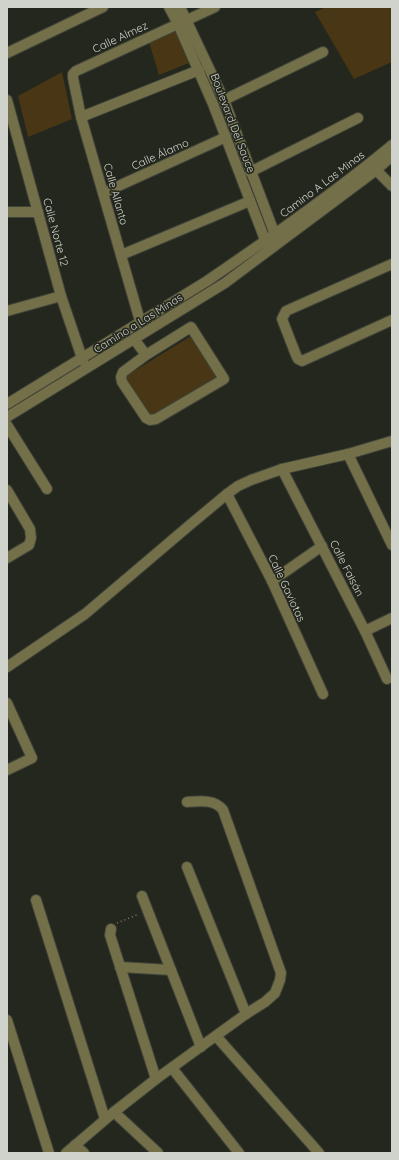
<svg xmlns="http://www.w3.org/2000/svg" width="399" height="1160" viewBox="0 0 399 1160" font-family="Quicksand,sans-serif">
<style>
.green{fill:#483614}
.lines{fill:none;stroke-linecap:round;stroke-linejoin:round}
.minor-casing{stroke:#3f4339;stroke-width:12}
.path{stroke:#7b7e76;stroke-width:1.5;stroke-dasharray:1 3;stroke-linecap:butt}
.minor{stroke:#736f48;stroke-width:10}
.labels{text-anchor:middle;stroke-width:3.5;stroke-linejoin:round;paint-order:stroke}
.street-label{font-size:11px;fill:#d0d3cc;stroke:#23271d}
</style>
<rect width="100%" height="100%" fill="#23271d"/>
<g class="green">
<path d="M326 7H392V62L354 79 315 12Z"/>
<path d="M178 27 189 63 159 75 149 42Z"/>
<path d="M62 72 72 119 28 137 18 96Z"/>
<path d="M191 336 217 376 150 418 123 378Z"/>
</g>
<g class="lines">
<defs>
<g id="minor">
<path d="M169 7 178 24 213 104 267 245"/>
<path d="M180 7 224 100 277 240"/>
<path d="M187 20 215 7"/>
<path d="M7 53 103 7"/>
<path d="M7 100 61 296 83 361"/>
<path d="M224 100 323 52"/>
<path d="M81 117 199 70"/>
<path d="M372 166 392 186"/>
<path d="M250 172 358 118"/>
<path d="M103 193 226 137"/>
<path d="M7 212H38"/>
<path d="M121 255 250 201"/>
<path d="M392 264 286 311 282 319 296 355 298 359 302 361 392 320"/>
<path d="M7 311 61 296"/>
<path d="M140 321 81 117 73 78V74L76 71 178 24"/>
<path d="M134 339 146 355 191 327 224 379 156 419 150 420 146 418 122 382 121 377 123 372 146 355"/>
<path d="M7 404 207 281C270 238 333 194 392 145"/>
<path d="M7 417 225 283 375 171 392 156"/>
<path d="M7 425 47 489"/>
<path d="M348 454 392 545"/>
<path d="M282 469 365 631 387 679"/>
<path d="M7 490 30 529 31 538 29 545 7 558"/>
<path d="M227 494 272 581 323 694"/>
<path d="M272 581 322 546"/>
<path d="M365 631 392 618"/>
<path d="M7 667 85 614 191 524 227 494 238 486 251 480 282 469 348 454 392 441"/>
<path d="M7 703 32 758 7 770"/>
<path d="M187 867 246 1014"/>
<path d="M142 896 201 1047"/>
<path d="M36 900 105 1119"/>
<path d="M111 929 110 935 156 1079"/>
<path d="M120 967 171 970"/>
<path d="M7 1020 49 1153"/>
<path d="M216 1036 319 1153"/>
<path d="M172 1068 239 1153"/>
<path d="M114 1112 158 1153"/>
<path d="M75 1145 84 1153"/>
<path d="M66 1153 114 1112 156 1079 246 1014 265 1002 275 993 280 980 281 973 223 810C215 799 199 801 187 802"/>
</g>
</defs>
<use href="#minor" class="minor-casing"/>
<path class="path" d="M117 923 139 914"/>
<use href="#minor" class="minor"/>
</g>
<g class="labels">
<g class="street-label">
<text transform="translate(120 37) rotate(-25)" y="4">Calle Almez</text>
<text transform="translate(233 123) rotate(69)" y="4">Boulevard Del Sauce</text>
<text transform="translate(160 154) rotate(-24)" y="4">Calle Álamo</text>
<text transform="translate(322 184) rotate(-37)" y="4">Camino A Las Minas</text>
<text transform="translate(116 194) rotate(74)" y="4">Calle Allanto</text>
<text transform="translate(56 232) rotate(75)" y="4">Calle Norte 12</text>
<text transform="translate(138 323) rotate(-32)" y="4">Camino a Las Minas</text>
<text transform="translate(347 568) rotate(63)" y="4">Calle Faisán</text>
<text transform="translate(287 588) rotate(65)" y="4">Calle Gaviotas</text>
</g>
</g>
<rect width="399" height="1160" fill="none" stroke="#d0d3cc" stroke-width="16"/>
</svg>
